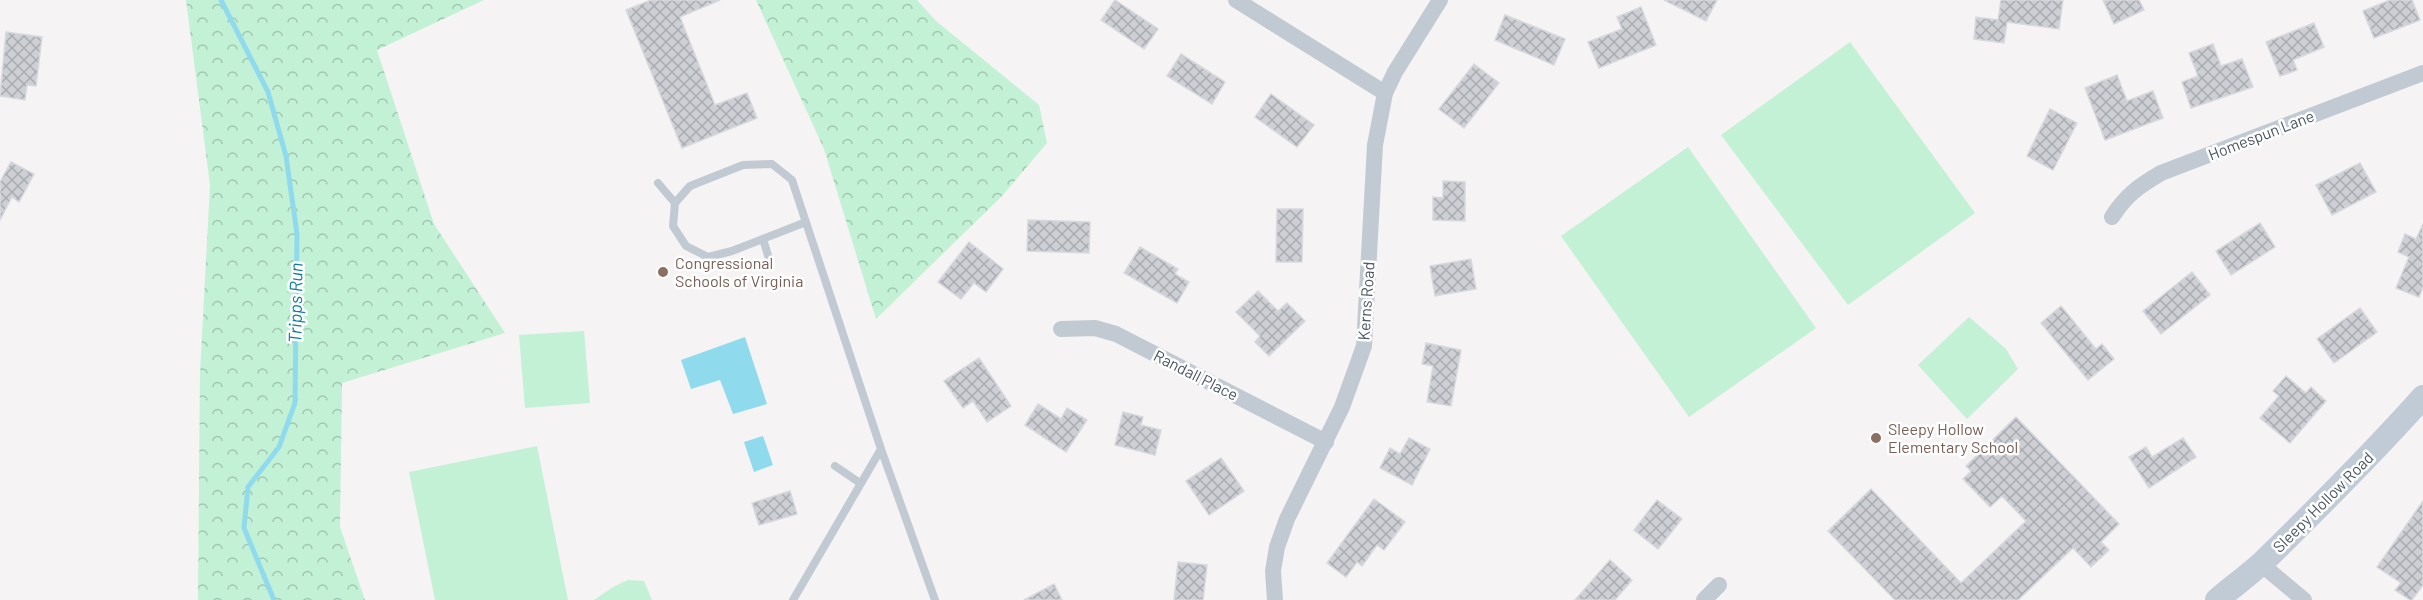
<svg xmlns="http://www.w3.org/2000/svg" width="2423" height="600" viewBox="0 0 2423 600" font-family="Barlow,sans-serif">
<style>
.forest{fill:url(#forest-crowns)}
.green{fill:#c3f1d5}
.water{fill:#90daee}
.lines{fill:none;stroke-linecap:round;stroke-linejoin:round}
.stream{stroke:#90daee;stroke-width:5}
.building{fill:url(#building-cross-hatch);stroke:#d7d9de;stroke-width:1.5}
.lane{stroke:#c1cad2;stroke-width:8}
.street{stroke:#c1cad2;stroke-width:16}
.secondary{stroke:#c1cbd6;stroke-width:24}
.education-dot{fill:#8d6e63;stroke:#fff;stroke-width:2}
.labels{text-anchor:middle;stroke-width:5;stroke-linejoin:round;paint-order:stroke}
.street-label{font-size:16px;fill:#4a5661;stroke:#fff}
.education-label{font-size:16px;fill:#785e54;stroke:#fff;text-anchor:start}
.water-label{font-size:18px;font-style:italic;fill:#0c7c9b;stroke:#fff}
</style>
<defs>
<pattern id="forest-crowns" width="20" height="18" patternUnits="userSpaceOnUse" patternTransform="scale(1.5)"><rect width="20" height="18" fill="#c3f1d5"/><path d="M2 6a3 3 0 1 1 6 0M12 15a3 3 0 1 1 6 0" fill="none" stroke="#a0c6b0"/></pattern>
<pattern id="building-cross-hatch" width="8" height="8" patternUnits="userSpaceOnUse" patternTransform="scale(1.5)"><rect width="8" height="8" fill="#cdcfd5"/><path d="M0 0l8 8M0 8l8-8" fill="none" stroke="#a8abb0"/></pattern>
</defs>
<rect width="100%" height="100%" fill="#f5f3f3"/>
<g class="forest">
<path d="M186 0H484L377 50 434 224 505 333 342 383 340 527 365 600H198L200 373 210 185Z"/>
<path d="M756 0H917L936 21 1039 105 1047 143 1002 196 876 319 824 149Z"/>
</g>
<g class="green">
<path d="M1850 42 1975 213 1848 305 1721 135Z"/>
<path d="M1688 147 1816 328 1689 417 1561 236Z"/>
<path d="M1969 317 2006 349 2018 369 1967 419 1918 365Z"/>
<path d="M584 331 590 403 525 408 519 335Z"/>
<path d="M537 446 568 600H435L409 472Z"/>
<path d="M628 580 644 581 652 600H594L613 587Z"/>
</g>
<g class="water">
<path d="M745 337 767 404 733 414 720 380 691 389 681 360Z"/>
<path d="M763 436 773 465 754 472 744 442Z"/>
</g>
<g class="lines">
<path class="stream" d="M221 0 268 92 286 156 297 234 295 403 279 447 248 487 244 528 274 600"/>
</g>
<g class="building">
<path d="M651 0H720L680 17 715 105 747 93 757 118 682 148 626 10Z"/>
<path d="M1115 0 1158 29 1144 49 1101 20Z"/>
<path d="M1664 0H1717L1706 21Z"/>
<path d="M2001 0H2063L2059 29 2007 22 2004 43 1974 39 1976 17 1998 20Z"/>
<path d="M2103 0H2139L2144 10 2114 24Z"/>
<path d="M2390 0H2412L2420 20 2374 38 2363 11Z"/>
<path d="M1641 7 1656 45 1599 68 1588 42 1622 29 1617 17Z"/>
<path d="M1505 15 1565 39 1554 65 1495 40Z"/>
<path d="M2314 23 2324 47 2293 60 2297 70 2280 76 2266 42Z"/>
<path d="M6 32 42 37 36 86 27 85 25 100 0 96Z"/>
<path d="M2213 44 2221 66 2242 59 2253 87 2191 108 2182 82 2198 76 2189 53Z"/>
<path d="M1181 54 1225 82 1212 104 1167 76Z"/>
<path d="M1474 64 1499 83 1464 128 1439 109Z"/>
<path d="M2117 75 2127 101 2153 91 2163 118 2105 140 2085 88Z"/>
<path d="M1271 94 1314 125 1297 147 1255 117Z"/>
<path d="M2050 109 2077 123 2053 170 2027 156Z"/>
<path d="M11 162 34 174 19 202 12 197 0 220V182Z"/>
<path d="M2360 163 2376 192 2332 215 2316 185Z"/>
<path d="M1443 181 1465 182V221L1433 220V197L1443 198Z"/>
<path d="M1277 209H1303L1302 262H1276Z"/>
<path d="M1028 220 1090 222 1089 253 1027 251Z"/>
<path d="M2260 223 2275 247 2231 275 2216 251Z"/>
<path d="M2423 224V287L2419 297 2396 288 2409 257 2398 252 2405 234 2416 239Z"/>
<path d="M969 242 1003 269 986 292 974 283 961 299 938 282Z"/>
<path d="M1140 247 1178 269 1175 274 1189 282 1177 303 1124 273Z"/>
<path d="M1471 259 1476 289 1435 296 1430 266Z"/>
<path d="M2192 272 2210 295 2161 334 2143 311Z"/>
<path d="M1258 291 1278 311 1287 303 1305 321 1269 356 1255 342 1260 336 1236 312Z"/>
<path d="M2061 306 2096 349 2102 344 2114 359 2088 380 2041 323Z"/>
<path d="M2360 308 2377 332 2334 363 2317 339Z"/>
<path d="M1426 343 1461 350 1451 406 1427 402 1433 366 1422 364Z"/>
<path d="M979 358 1011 406 987 422 973 401 963 408 944 381Z"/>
<path d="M2286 376 2306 393 2311 387 2326 401 2290 443 2260 418 2279 396 2273 391Z"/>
<path d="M1038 404 1061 419 1067 408 1087 420 1066 452 1025 425Z"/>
<path d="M1123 412 1143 417 1141 425 1161 430 1155 455 1115 445Z"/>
<path d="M2016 417 2119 524 2101 542 2109 550 2091 567 2073 548 2018 600H1895L1828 531 1871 489 1961 583 2026 521 2002 496 1990 507 1963 479 1971 471 1966 466Z"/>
<path d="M1409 438 1430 449 1412 485 1380 468 1390 448 1400 454Z"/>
<path d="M2183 438 2196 457 2149 488 2129 457 2146 447 2152 457Z"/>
<path d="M1221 458 1244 491 1209 515 1186 481Z"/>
<path d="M790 491 797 514 759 525 752 503Z"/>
<path d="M1374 499 1405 522 1384 550 1377 545 1362 566 1357 562 1346 577 1327 563Z"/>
<path d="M1657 500 1682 519 1658 549 1634 530Z"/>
<path d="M2423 501V585L2412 600H2410L2395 590 2401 583 2377 567Z"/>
<path d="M1610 560 1632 580 1615 600H1575Z"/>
<path d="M1178 562 1207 565 1203 600H1174Z"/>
<path d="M1054 584 1062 600H1024Z"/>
</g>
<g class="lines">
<g class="lane">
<path d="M658 183 675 203"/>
<path d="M763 239 770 262"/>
<path d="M881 449 935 600"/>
<path d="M835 466 860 483"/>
<path d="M793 600 881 449 792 180 772 164 743 165 690 186 675 203 673 226 686 246 708 257 732 251 806 222"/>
</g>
<g class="street">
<path d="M1236 0 1385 93"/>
<path d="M2112 217C2126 195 2139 186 2161 173L2423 73"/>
<path d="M1061 329 1095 328 1116 334 1326 442"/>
<path d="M2261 564 2304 600"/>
<path d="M1275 600 1273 571 1277 547 1287 519 1342 407 1364 346 1375 145 1385 93 1395 72 1440 0"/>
<path d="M1704 600 1719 585"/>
</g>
<path class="secondary" d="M2217 600C2232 587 2249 575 2263 562 2318 508 2372 454 2423 397"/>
</g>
<g class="education-dot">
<circle cx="663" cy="272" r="6"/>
<circle cx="1876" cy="438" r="6"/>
</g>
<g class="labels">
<g class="street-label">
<text transform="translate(2261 135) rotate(-21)" y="6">Homespun Lane</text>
<text transform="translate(1366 301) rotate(-86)" y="6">Kerns Road</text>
<text transform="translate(1196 375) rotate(27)" y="6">Randall Place</text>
<text transform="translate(2323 502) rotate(-45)" y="6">Sleepy Hollow Road</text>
</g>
<g class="education-label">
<text x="675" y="269">Congressional<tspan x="675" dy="18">Schools of Virginia</tspan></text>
<text x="1888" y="435">Sleepy Hollow<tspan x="1888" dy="18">Elementary School</tspan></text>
</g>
<g class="water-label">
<text transform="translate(296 303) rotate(-89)" y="6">Tripps Run</text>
</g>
</g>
</svg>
